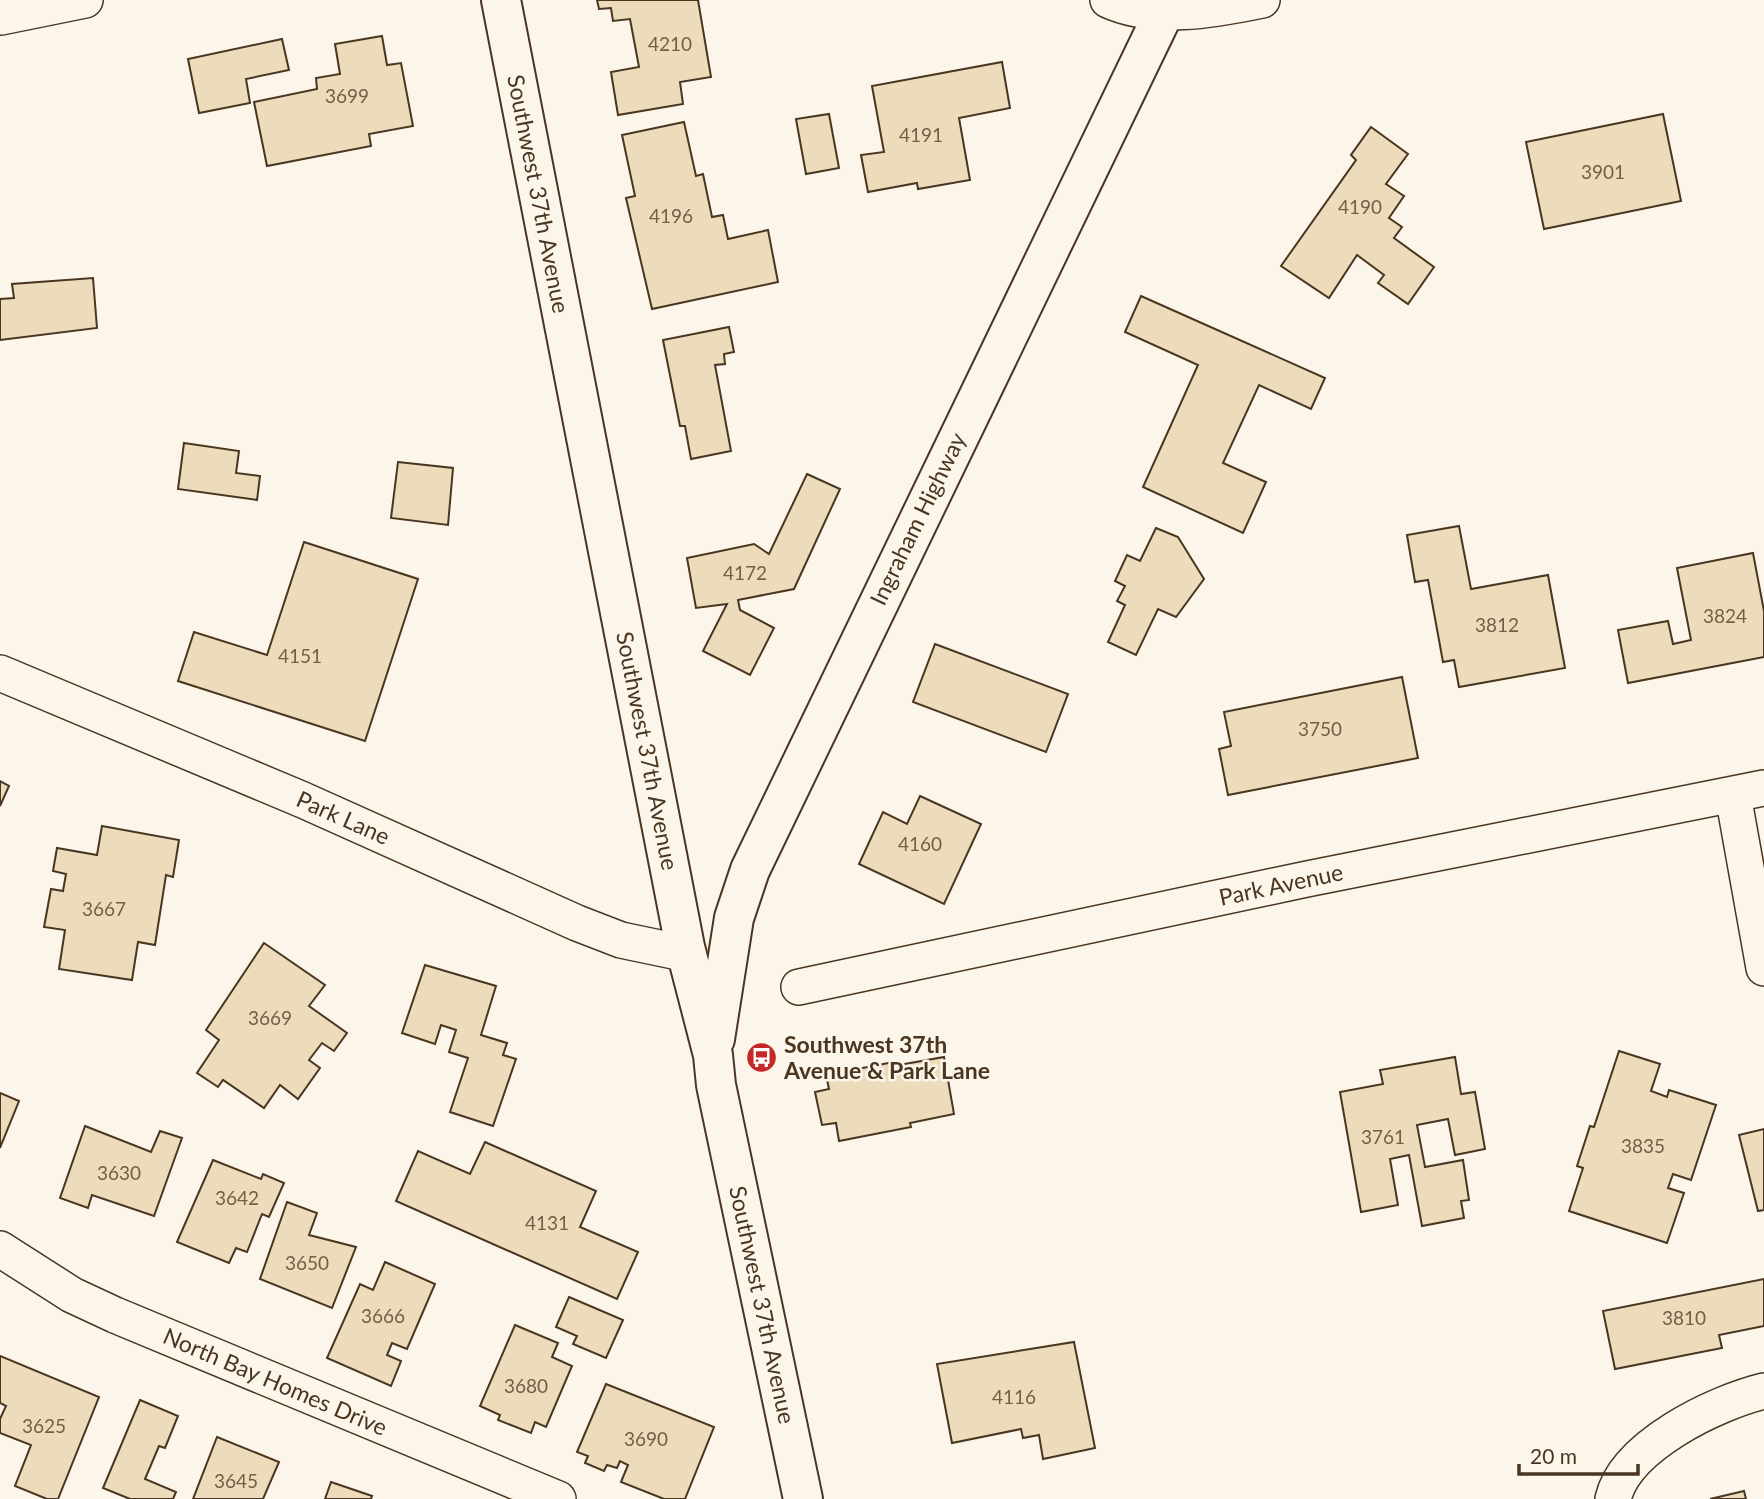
<svg xmlns="http://www.w3.org/2000/svg" width="1764" height="1499" viewBox="0 0 1764 1499" font-family="Lato,sans-serif">
<style>
.building{fill:#ecdcbc;stroke:#4a3520;stroke-width:2}
.lines{fill:none;stroke-linecap:round;stroke-linejoin:round}
.street-casing{stroke:#4a3520;stroke-width:38}
.secondary-casing{stroke:#4a3520;stroke-width:42}
.street{stroke:#fbf6e9;stroke-width:35}
.secondary{stroke:#fbf6e9;stroke-width:38}
.labels{text-anchor:middle;stroke-width:5;stroke-linejoin:round;paint-order:stroke}
.number-label{font-size:19px;fill:#725f47}
.street-label{font-size:23px;fill:#4a3520;stroke:#fbf6e9}
.poi-label{font-size:23px;font-weight:bold;fill:#4a3520;stroke:#fbf6e9;text-anchor:start}
</style>
<rect width="100%" height="100%" fill="#fbf6e9"/>
<g class="building">
<path d="M597 0H698L711 77 680 82 683 104 618 115 611 72 639 67 630 19 613 21 611 8 599 9Z"/>
<path d="M382 36 387 65 401 63 413 126 369 134 371 146 267 166 254 102 317 89 316 78 340 74 335 44Z"/>
<path d="M282 39 289 70 246 79 250 103 199 113 188 59Z"/>
<path d="M1002 62 1010 108 959 118 970 180 918 189 917 183 868 192 861 155 884 152 872 86Z"/>
<path d="M829 114 839 168 806 174 796 119Z"/>
<path d="M1663 114 1681 201 1544 229 1526 142Z"/>
<path d="M684 122 696 176 703 174 712 217 723 215 728 239 768 230 778 282 652 309 626 198 635 196 622 135Z"/>
<path d="M1371 127 1408 154 1386 184 1404 196 1389 218 1402 227 1394 238 1434 267 1408 304 1378 283 1384 275 1357 255 1329 298 1281 266 1356 160 1351 155Z"/>
<path d="M93 278 97 328 0 340V299L14 298 12 284Z"/>
<path d="M1141 296 1325 378 1311 409 1259 385 1223 463 1266 482 1243 533 1143 487 1198 365 1125 332Z"/>
<path d="M729 327 734 352 724 354 725 364 715 365 731 451 691 459 685 426H680L663 340Z"/>
<path d="M184 443 239 451 236 473 260 476 257 500 178 489Z"/>
<path d="M398 462 453 468 448 525 391 518Z"/>
<path d="M807 474 840 489 794 589 738 600 740 610 774 628 750 675 703 651 727 604 696 608 687 558 754 544 769 554Z"/>
<path d="M1459 526 1471 589 1548 575 1565 668 1459 687 1454 660 1443 662 1428 580 1415 582 1407 535Z"/>
<path d="M1156 528 1178 537 1204 579 1176 617 1158 609 1136 655 1108 642 1125 605 1117 601 1125 586 1115 581 1127 555 1140 561Z"/>
<path d="M304 542 418 579 365 741 178 681 194 632 267 655Z"/>
<path d="M1753 553 1764 611V657L1628 683 1618 630 1668 621 1673 644 1691 640 1677 568Z"/>
<path d="M935 644 1068 694 1046 752 913 702Z"/>
<path d="M1402 677 1418 758 1228 795 1219 749 1231 746 1224 712Z"/>
<path d="M0 781 9 786 0 806Z"/>
<path d="M920 796 981 824 944 904 859 864 883 812 907 824Z"/>
<path d="M102 826 179 840 173 877 166 875 155 945 138 942 132 980 59 969 65 930 44 927 51 889 63 891 66 874 53 871 57 848 97 855Z"/>
<path d="M264 943 325 985 309 1006 347 1033 334 1051 322 1043 309 1060 320 1068 298 1099 280 1085 264 1108 223 1080 218 1087 197 1073 219 1040 206 1030Z"/>
<path d="M425 965 496 986 481 1035 507 1043 503 1055 516 1059 493 1126 450 1112 468 1058 449 1052 456 1030 441 1025 435 1044 402 1033Z"/>
<path d="M1619 1051 1660 1064 1651 1091 1667 1097 1669 1090 1716 1105 1691 1180 1673 1174 1668 1188 1684 1193 1667 1243 1569 1211 1583 1168 1577 1166 1590 1126 1594 1127Z"/>
<path d="M944 1057 954 1114 910 1123 911 1127 839 1141 836 1123 822 1125 815 1092 829 1089 826 1075 899 1061V1065Z"/>
<path d="M1455 1057 1461 1094 1475 1092 1485 1149 1455 1155 1448 1119 1417 1125 1425 1167 1463 1160 1469 1200 1461 1201 1464 1218 1422 1226 1409 1155 1390 1159 1398 1205 1361 1212 1340 1092 1383 1084 1380 1070Z"/>
<path d="M0 1093 19 1101 0 1148Z"/>
<path d="M85 1126 151 1152 160 1131 182 1138 154 1216 92 1195 88 1208 60 1198Z"/>
<path d="M1764 1129V1210L1758 1211 1739 1135Z"/>
<path d="M485 1142 596 1191 580 1227 638 1252 617 1299 396 1201 418 1151 470 1174Z"/>
<path d="M213 1160 261 1179 263 1174 284 1183 269 1217 262 1214 247 1252 236 1248 229 1263 177 1242Z"/>
<path d="M287 1202 317 1213 309 1235 356 1247 332 1308 260 1279Z"/>
<path d="M385 1262 435 1284 407 1349 392 1343 387 1355 401 1361 391 1386 327 1358 360 1284 373 1290Z"/>
<path d="M1764 1279V1326L1719 1335 1722 1348 1615 1369 1603 1311Z"/>
<path d="M569 1297 623 1320 606 1358 573 1344 577 1336 556 1327Z"/>
<path d="M515 1325 558 1343 552 1357 572 1366 546 1427 535 1422 531 1433 498 1420 500 1415 480 1406Z"/>
<path d="M1074 1342 1095 1448 1043 1459 1039 1435 1023 1438 1021 1429 952 1443 937 1364Z"/>
<path d="M0 1356 99 1397 58 1499H47L15 1486 31 1445 0 1433V1419L6 1406 0 1403Z"/>
<path d="M606 1384 714 1427 685 1499H664L621 1482 628 1465 620 1461 617 1468 607 1465 604 1471 585 1463 588 1456 577 1452Z"/>
<path d="M140 1400 178 1416 165 1448 159 1446 145 1479 176 1492 173 1499H130L103 1488Z"/>
<path d="M217 1437 279 1462 263 1499H193Z"/>
<path d="M331 1482 372 1496 371 1499H325Z"/>
<path d="M1744 1491 1746 1499H1710Z"/>
</g>
<g class="lines">
<defs>
<g id="street">
<path d="M1108 0C1153 21 1214 10 1262 0"/>
<path d="M1 17 85 0"/>
<path d="M0 673 303 800 577 923 621 940 688 954"/>
<path d="M1733 795 1764 968"/>
<path d="M799 987 1307 879 1764 788"/>
<path d="M0 1249 72 1295 115 1315 558 1499"/>
<path d="M1613 1499C1625 1446 1715 1403 1764 1391"/>
</g>
<g id="secondary">
<path d="M501 0 685 947 713 1055 716 1085 803 1499"/>
<path d="M715 1039 734 918 750 870 1170 0"/>
</g>
</defs>
<use href="#street" class="street-casing"/>
<use href="#secondary" class="secondary-casing"/>
<use href="#street" class="street"/>
<use href="#secondary" class="secondary"/>
</g>
<defs>
<symbol id="bus-disc" viewBox="-11 -11 22 22"><circle r="9.5" fill="#c62828" stroke="#fbf6e9"/><path d="M-5-6H5V4H4V6H2V4H-2V6H-4V4H-5ZM-3.5-4V0h7V-4ZM-3.5 1.2v1.5H-2V1.2ZM2 1.2v1.5H3.5V1.2Z" fill="#fff"/></symbol>
</defs>
<g fill-rule="evenodd">
<use href="#bus-disc" x="744" y="1040" width="35" height="35"/>
</g>
<g class="labels">
<g class="number-label">
<text x="670" y="51">4210</text>
<text x="347" y="103">3699</text>
<text x="921" y="142">4191</text>
<text x="1603" y="179">3901</text>
<text x="1360" y="214">4190</text>
<text x="671" y="223">4196</text>
<text x="745" y="580">4172</text>
<text x="1725" y="623">3824</text>
<text x="1497" y="632">3812</text>
<text x="300" y="663">4151</text>
<text x="1320" y="736">3750</text>
<text x="920" y="851">4160</text>
<text x="104" y="916">3667</text>
<text x="270" y="1025">3669</text>
<text x="1383" y="1144">3761</text>
<text x="1643" y="1153">3835</text>
<text x="119" y="1180">3630</text>
<text x="237" y="1205">3642</text>
<text x="547" y="1230">4131</text>
<text x="307" y="1270">3650</text>
<text x="383" y="1323">3666</text>
<text x="1684" y="1325">3810</text>
<text x="526" y="1393">3680</text>
<text x="1014" y="1404">4116</text>
<text x="44" y="1433">3625</text>
<text x="646" y="1446">3690</text>
<text x="236" y="1488">3645</text>
</g>
<g class="street-label">
<text transform="translate(538 194) rotate(79)" y="8">Southwest 37th Avenue</text>
<text transform="translate(918 519) rotate(-64)" y="8">Ingraham Highway</text>
<text transform="translate(647 751) rotate(79)" y="8">Southwest 37th Avenue</text>
<text transform="translate(343 818) rotate(24)" y="8">Park Lane</text>
<text transform="translate(1281 885) rotate(-12)" y="8">Park Avenue</text>
<text transform="translate(762 1305) rotate(78)" y="8">Southwest 37th Avenue</text>
<text transform="translate(275 1382) rotate(23)" y="8">North Bay Homes Drive</text>
</g>
<g class="poi-label">
<text x="784" y="1053">Southwest 37th<tspan x="784" dy="26">Avenue &amp; Park Lane</tspan></text>
</g>
</g>
<path d="M1519 1464v10h119v-10" fill="none" stroke="#4a3520" stroke-width="3.5"/>
<text x="1530" y="1464" font-size="21" fill="#4a3520" stroke="#fbf6e9" stroke-width="5" paint-order="stroke">20 m</text>
</svg>
